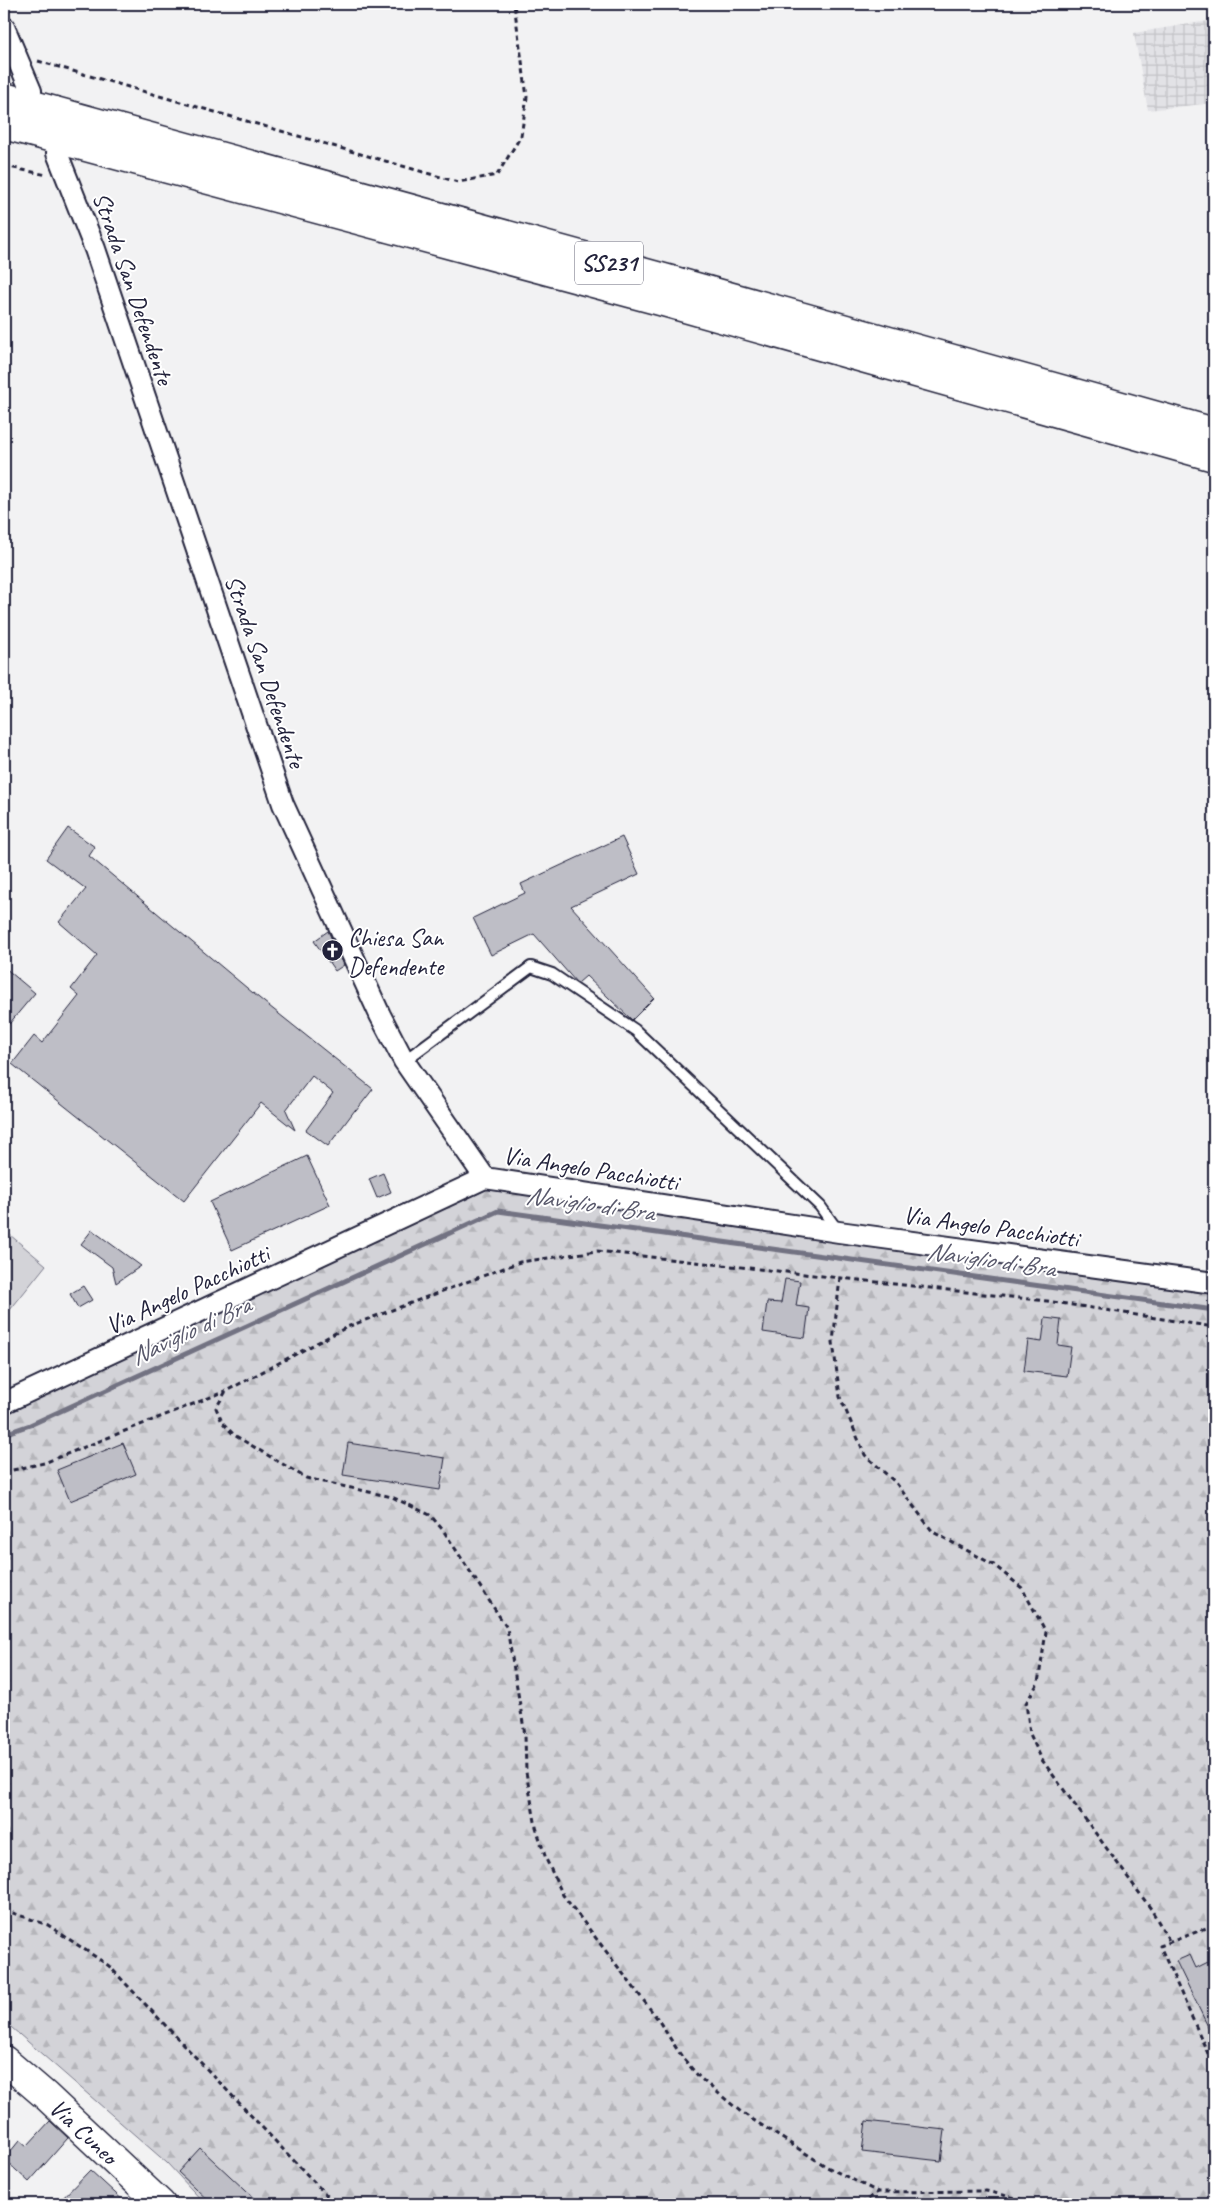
<svg xmlns="http://www.w3.org/2000/svg" width="1218" height="2208" viewBox="0 0 1218 2208" font-family="Caveat,sans-serif">
<style>
.industrial{fill:url(#industrial-grid)}
.grass{fill:#d3d3d8;stroke:#7a7a8a}
.forest{fill:url(#forest-firs);stroke:#7a7a8a}
.lines{fill:none;stroke-linecap:round;stroke-linejoin:round}
.stream{stroke:#727282;stroke-width:5}
.building{fill:#bebec6;stroke:#22223b}
.lane-casing{stroke:#22223b;stroke-width:14}
.street-casing{stroke:#22223b;stroke-width:24}
.primary-casing{stroke:#22223b;stroke-width:31}
.highway-casing{stroke:#22223b;stroke-width:31}
.path{stroke:#22223b;stroke-width:3;stroke-dasharray:5 4;stroke-linecap:butt}
.lane{stroke:#fff;stroke-width:10}
.street{stroke:#fff;stroke-width:20}
.primary{stroke:#fff;stroke-width:28}
.highway{stroke:#fff;stroke-width:28}
.labels{text-anchor:middle;stroke-width:4;stroke-linejoin:round;paint-order:stroke}
.shield{fill:#fff;stroke:#646476;stroke-width:1}
.shield-label{font-size:24px;font-weight:bold;fill:#22223b}
.street-label{font-size:25px;fill:#22223b;stroke:#fff}
.poi-label{font-size:25px;fill:#22223b;stroke:#fff;text-anchor:start}
.water-label{font-size:26px;font-style:italic;fill:#58586b;stroke:#fff}
</style>
<defs>
<pattern id="industrial-grid" width="8" height="8" patternUnits="userSpaceOnUse" patternTransform="scale(1.25)"><rect width="8" height="8" fill="#e2e2e6"/><path d="M0 4h8M4 0v8" fill="none" stroke="#c2c2c6"/></pattern>
<pattern id="forest-firs" width="22" height="20" patternUnits="userSpaceOnUse" patternTransform="scale(1.25)"><rect width="22" height="20" fill="#d3d3d8"/><path d="M5 1l3.5 6h-7zM16 11l3.5 6h-7z" fill="#b5b5ba"/></pattern>
</defs>
<rect width="100%" height="100%" fill="#f2f2f3"/>
<filter id="ink" filterUnits="userSpaceOnUse"><feTurbulence type="fractalNoise" baseFrequency=".02" numOctaves="2"/><feDisplacementMap in="SourceGraphic" scale="10" xChannelSelector="R" yChannelSelector="G"/><feConvolveMatrix kernelMatrix="1 2 1 2 8 2 1 2 1" color-interpolation-filters="sRGB"/></filter>
<g filter="url(#ink)">
<path class="industrial" d="M1214 20V106L1213 103 1148 110 1134 33Z"/>
<path class="grass" d="M4 1230 46 1265 10 1310 4 1305Z"/>
<path class="forest" d="M490 1188 1214 1294V2204H205L167 2163 4 2021V1413Z"/>
<g class="lines">
<path class="stream" d="M4 1434 30 1425 498 1211 1214 1310"/>
</g>
<g class="building">
<path d="M68 828 95 847 89 856 259 998 373 1089 356 1111 355 1110 328 1146 306 1130 333 1093 312 1076 286 1110 295 1130 261 1103 184 1201 12 1064 34 1036 42 1043 79 996 71 989 97 955 59 922 86 889 46 859Z"/>
<path d="M622 837 639 874 571 906 654 998 632 1020 586 976 578 983 576 982 534 934 491 955 473 918 525 893 521 884Z"/>
<path d="M328 931 344 965 335 971 314 941Z"/>
<path d="M4 967 35 993 4 1030Z"/>
<path d="M307 1156 330 1205 232 1250 210 1202Z"/>
<path d="M383 1173 391 1192 377 1198 369 1179Z"/>
<path d="M92 1230 141 1266 116 1283 112 1267 81 1244Z"/>
<path d="M785 1279 800 1281 796 1306 809 1308 805 1338 763 1332 767 1302 781 1303Z"/>
<path d="M83 1286 92 1300 78 1308 70 1294Z"/>
<path d="M1045 1318 1061 1320 1058 1345 1071 1347 1067 1376 1024 1371 1028 1340 1042 1342Z"/>
<path d="M123 1443 136 1474 70 1501 57 1470Z"/>
<path d="M348 1443 445 1458 440 1490 343 1475Z"/>
<path d="M1190 1955 1196 1968 1214 1959V2039L1176 1961Z"/>
<path d="M50 2121 68 2138 29 2182 4 2159 20 2140 27 2146Z"/>
<path d="M866 2121 945 2130 941 2161 862 2152Z"/>
<path d="M200 2148 260 2204H212L178 2172Z"/>
<path d="M90 2170 127 2204H57Z"/>
</g>
<g class="lines">
<defs>
<path id="lane" d="M404 1061 531 967 552 974 635 1030 820 1206 838 1231"/>
<g id="street">
<path d="M4 27 31 91"/>
<path d="M57 153 95 249 283 804 380 1015 404 1061 485 1178"/>
<path d="M4 1403 485 1178 839 1232 1214 1283"/>
</g>
<path id="primary" d="M4 2060 46 2096 161 2204"/>
<g id="highway">
<path d="M4 97 664 278 1214 432"/>
<path d="M4 125 660 301 1214 457"/>
</g>
</defs>
<use href="#lane" class="lane-casing"/>
<use href="#street" class="street-casing"/>
<use href="#primary" class="primary-casing"/>
<use href="#highway" class="highway-casing"/>
<g class="path">
<path d="M38 61 458 182 497 175 521 136 527 97 514 4"/>
<path d="M4 166 47 175"/>
<path d="M840 1278 833 1342 840 1397 865 1455 896 1483 933 1532 994 1565 1022 1588 1046 1632 1038 1683 1026 1703 1030 1734 1042 1760 1151 1909 1170 1942"/>
<path d="M4 1472 44 1463 226 1391"/>
<path d="M4 1910 48 1925 109 1966 335 2204"/>
<path d="M1214 1925 1160 1946 1214 2067"/>
<path d="M861 2204 878 2192"/>
<path d="M1041 2204 986 2191 878 2192 827 2167 741 2112 700 2078 682 2057 657 2018 563 1895 546 1859 536 1827 526 1772 525 1735 507 1628 443 1530 430 1515 392 1497 306 1478 234 1435 222 1422 216 1408 226 1391 347 1327 520 1262 597 1251 1047 1301 1214 1327"/>
</g>
<use href="#lane" class="lane"/>
<use href="#street" class="street"/>
<use href="#primary" class="primary"/>
<use href="#highway" class="highway"/>
</g>
</g>
<defs>
<symbol id="church-disc" viewBox="-11 -11 22 22"><circle r="9.5" fill="#22223b" stroke="#fff"/><path d="M-1.2-6h2.4v3.5h3.3v2.4h-3.3V6h-2.4V-.1h-3.3v-2.4h3.3Z" fill="#fff"/></symbol>
</defs>
<g fill-rule="evenodd">
<use href="#church-disc" x="320" y="938" width="25" height="25"/>
</g>
<g class="labels">
<rect class="shield" x="575" y="241.5" width="68" height="43" rx="4"/>
<g class="shield-label">
<text x="609" y="271">SS231</text>
</g>
<g class="street-label">
<text transform="translate(134 288) rotate(71)" y="9">Strada San Defendente</text>
<text transform="translate(266 671) rotate(71)" y="9">Strada San Defendente</text>
<text transform="translate(591 1168) rotate(9)" y="9">Via Angelo Pacchiotti</text>
<text transform="translate(991 1226) rotate(8)" y="9">Via Angelo Pacchiotti</text>
<text transform="translate(187 1289) rotate(-25)" y="9">Via Angelo Pacchiotti</text>
<text transform="translate(84 2131) rotate(43)" y="9">Via Cuneo</text>
</g>
<g class="poi-label">
<text x="348" y="946">Chiesa San<tspan x="348" dy="29">Defendente</tspan></text>
</g>
<g class="water-label">
<text transform="translate(590 1203) rotate(8)" y="9">Naviglio di Bra</text>
<text transform="translate(991 1259) rotate(8)" y="9">Naviglio di Bra</text>
<text transform="translate(190 1330) rotate(-25)" y="9">Naviglio di Bra</text>
</g>
</g>
<rect width="1218" height="2208" fill="none" stroke="#fff" stroke-width="20"/>
<rect x="10" y="10" width="1198" height="2188" fill="none" stroke="#22223b" stroke-width="2" filter="url(#ink)"/>
</svg>
